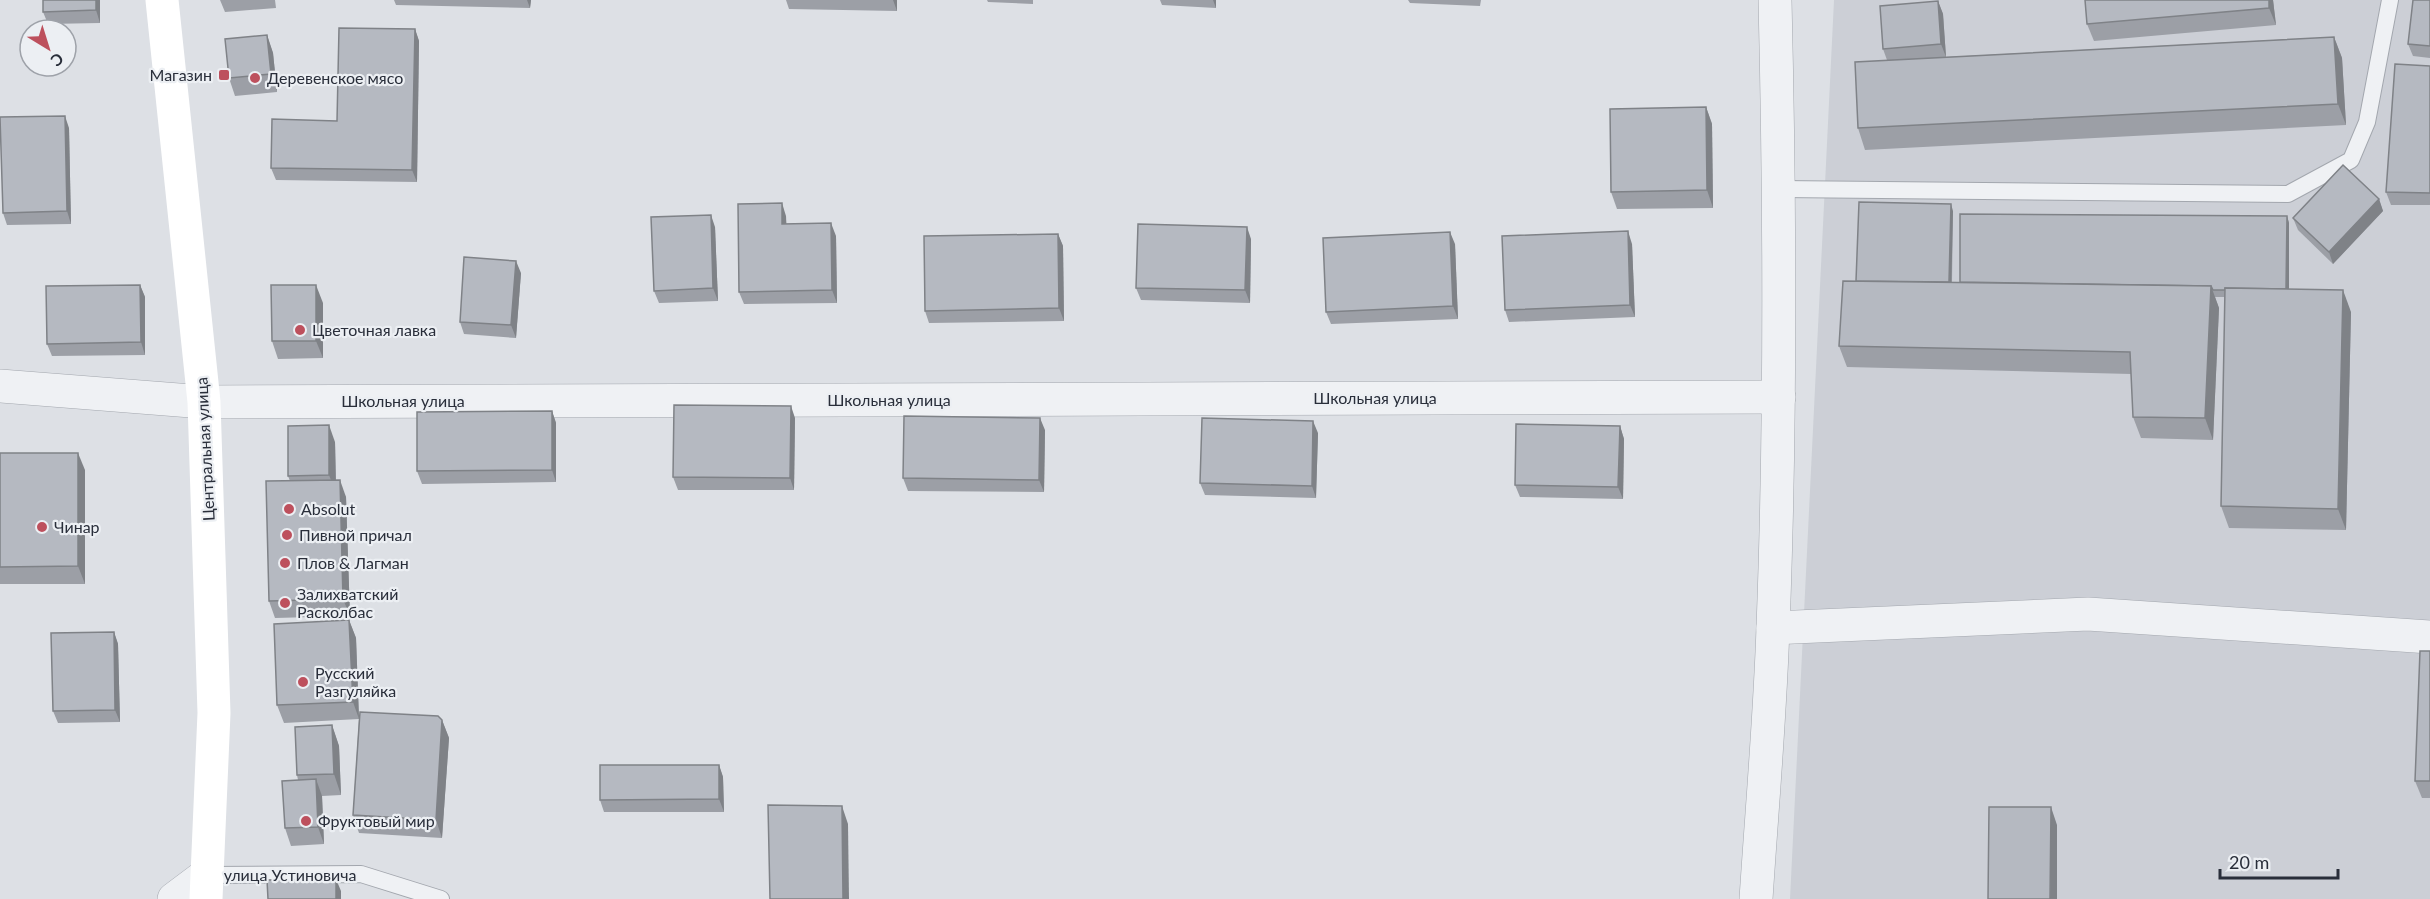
<svg xmlns="http://www.w3.org/2000/svg" width="2430" height="899" viewBox="0 0 2430 899" font-family="Lato,sans-serif">
<style>
.built{fill:#cccfd6}
.lines{fill:none;stroke-linecap:round;stroke-linejoin:round}
.lane-casing{stroke:#a3a7ae;stroke-width:18}
.street-casing{stroke:#a3a7ae;stroke-width:34}
.lane{stroke:#eff1f4;stroke-width:16}
.street{stroke:#eff1f4;stroke-width:33}
.secondary{stroke:#fff;stroke-width:33}
.wall{fill:#9c9fa6}
.shaded-wall{fill:#7f8287}
.building{fill:#b5b9c1;stroke:#7f8287;stroke-width:1.5}
.poi-dot{fill:#bd505d;stroke:#eceff3;stroke-width:2}
.labels{text-anchor:middle;stroke-width:4.5;stroke-linejoin:round;paint-order:stroke}
.poi-label{font-size:16px;fill:#292e3a;stroke:#eceff3;text-anchor:start}
.street-label{font-size:16px;fill:#292e3a;stroke:#eceff3}
</style>
<rect width="100%" height="100%" fill="#dde0e5"/>
<path class="built" d="M1834 0H2430V899H1790Z"/>
<g class="lines">
<defs>
<g id="lane">
<path d="M1780 189 2288 194 2351 160 2367 122 2390 0"/>
<path d="M206 875 361 874 441 899"/>
</g>
<g id="street">
<path d="M0 386 204 402 1779 397"/>
<path d="M1773 628 2088 614 2430 637"/>
<path d="M174 899 206 875"/>
<path d="M1756 899C1762 808 1770 718 1773 627 1781 418 1780 209 1775 0"/>
</g>
</defs>
<use href="#lane" class="lane-casing"/>
<use href="#street" class="street-casing"/>
<use href="#lane" class="lane"/>
<use href="#street" class="street"/>
<path class="secondary" d="M162 0 204 402 214 713 206 899"/>
</g>
<g class="wall">
<path d="M43 0H100V23L48 24 43 12Z"/>
<path d="M220 0H275L276 8 225 12Z"/>
<path d="M394 0H531L530 8 396 5Z"/>
<path d="M786 0H897V11L789 9Z"/>
<path d="M987 0H1033V4L988 2Z"/>
<path d="M1160 0H1216V8L1162 5Z"/>
<path d="M1408 0H1481L1480 6 1410 3Z"/>
<path d="M2085 0H2273L2276 25 2094 41 2087 24Z"/>
<path d="M2430 0V58L2413 56 2408 44Z"/>
<path d="M1938 1 1943 14 1946 57 2334 37 2342 58 2346 125 1865 150 1858 128 1887 60 1883 49Z"/>
<path d="M415 29 419 41 417 182 276 180 271 168 337 121Z"/>
<path d="M267 35 273 53 277 92 235 96 229 78Z"/>
<path d="M2430 66V205H2391L2386 192Z"/>
<path d="M1706 107 1712 124 1713 208 1617 209 1611 192Z"/>
<path d="M69 128 71 224 7 225 3 213Z"/>
<path d="M2379 199 2383 211 2333 264 2298 230 2293 218Z"/>
<path d="M1953 211 1952 282H1960L2287 216 2289 223V289L2351 312 2346 530 2229 528 2221 506 2225 297H2215L2219 308 2213 440 2141 438 2133 417 2131 374 1847 367 1839 346 1856 281Z"/>
<path d="M786 216V224L836 236 837 303 744 304 739 292Z"/>
<path d="M715 227 718 301 659 303 654 291Z"/>
<path d="M1058 234 1063 246 1064 321 929 323 925 311Z"/>
<path d="M1251 239 1250 303 1141 300 1136 288Z"/>
<path d="M1455 244 1458 319 1331 324 1326 312Z"/>
<path d="M1632 244 1635 317 1509 322 1505 310Z"/>
<path d="M521 273 516 338 464 334 460 322Z"/>
<path d="M140 285 145 297V355L52 356 47 344Z"/>
<path d="M323 303V358L278 359 272 341Z"/>
<path d="M552 411 556 423V482L422 484 417 471Z"/>
<path d="M795 418 794 490H678L673 477Z"/>
<path d="M1620 426 1624 439 1623 499 1520 497 1515 485Z"/>
<path d="M1045 430 1044 492 908 491 903 478Z"/>
<path d="M1318 433 1316 498 1205 495 1200 483Z"/>
<path d="M335 442 336 480 346 497 350 616 275 618 269 601 290 481 288 476Z"/>
<path d="M0 453 85 470V584H0Z"/>
<path d="M349 620 356 638 359 718 442 720 449 738 442 838 359 833 353 815 359 719 284 723 277 705Z"/>
<path d="M114 632 118 644 120 722 58 723 53 711Z"/>
<path d="M2430 651V798H2422L2415 781Z"/>
<path d="M332 725 339 746 341 795 322 796 324 844 291 846 285 828 298 780 297 775Z"/>
<path d="M719 765 723 777 724 812H604L600 800Z"/>
</g>
<g class="shaded-wall">
<path d="M96 0H100V23L96 10Z"/>
<path d="M527 0H531L530 8Z"/>
<path d="M893 0H897V11Z"/>
<path d="M1213 0H1216V8Z"/>
<path d="M2269 0H2273L2276 25 2269 8Z"/>
<path d="M1938 1 1943 14 1946 57 1941 44Z"/>
<path d="M415 29 419 41 417 182 412 170Z"/>
<path d="M267 35 273 53 277 92 271 74Z"/>
<path d="M2334 37 2342 58 2346 125 2338 104Z"/>
<path d="M1706 107 1712 124 1713 208 1707 190Z"/>
<path d="M65 116 69 128 71 224 67 211Z"/>
<path d="M2379 199 2383 211 2333 264 2329 252Z"/>
<path d="M782 203 786 216 787 236 782 224Z"/>
<path d="M1951 204 1953 211 1951 299 1949 293Z"/>
<path d="M711 215 715 227 718 301 713 288Z"/>
<path d="M2287 216 2289 223V297L2286 291Z"/>
<path d="M831 223 836 236 837 303 832 290Z"/>
<path d="M1247 227 1251 239 1250 303 1245 290Z"/>
<path d="M1628 231 1632 244 1635 317 1630 305Z"/>
<path d="M1450 232 1455 244 1458 319 1453 306Z"/>
<path d="M1058 234 1063 246 1064 321 1059 308Z"/>
<path d="M516 261 521 273 516 338 511 325Z"/>
<path d="M140 285 145 297V355L141 342Z"/>
<path d="M316 285 323 303V358L316 341Z"/>
<path d="M2211 286 2219 308 2213 440 2205 418Z"/>
<path d="M2343 290 2351 312 2346 530 2338 509Z"/>
<path d="M791 406 795 418 794 490 790 478Z"/>
<path d="M552 411 556 423V482L552 470Z"/>
<path d="M1040 418 1045 430 1044 492 1039 480Z"/>
<path d="M1313 421 1318 433 1316 498 1312 486Z"/>
<path d="M329 425 335 442 336 493 329 475Z"/>
<path d="M1620 426 1624 439 1623 499 1618 487Z"/>
<path d="M78 453 85 470V584L78 566Z"/>
<path d="M340 480 346 497 350 616 343 599Z"/>
<path d="M349 620 356 638 359 719 353 702Z"/>
<path d="M114 632 118 644 120 722 115 710Z"/>
<path d="M442 720 449 738 442 838 436 820Z"/>
<path d="M332 725 339 746 341 795 334 774Z"/>
<path d="M719 765 723 777 724 812 719 799Z"/>
<path d="M316 779 322 796 324 844 318 827Z"/>
<path d="M842 806 848 824 849 899H843Z"/>
<path d="M2051 807 2057 825V899H2050Z"/>
<path d="M336 879 341 891V899H336Z"/>
</g>
<g class="building">
<path d="M43 0H96V10L43 12Z"/>
<path d="M2085 0H2269V8L2087 24Z"/>
<path d="M2413 0H2430V46L2408 44Z"/>
<path d="M1938 1 1941 44 1883 49 1880 6Z"/>
<path d="M339 28 415 29 412 170 271 168 272 119 337 121Z"/>
<path d="M267 35 271 74 229 78 225 39Z"/>
<path d="M2334 37 2338 104 1858 128 1855 62Z"/>
<path d="M2395 64 2430 66V193L2386 192Z"/>
<path d="M1706 107 1707 190 1611 192 1610 109Z"/>
<path d="M65 116 67 211 3 213 0 117Z"/>
<path d="M2343 165 2379 199 2329 252 2293 218Z"/>
<path d="M1859 202 1951 204 1949 282 1856 281Z"/>
<path d="M782 203V224L831 223 832 290 739 292 738 204Z"/>
<path d="M1960 214 2287 216 2286 289 2225 288V290H2213L2211 286 1960 282Z"/>
<path d="M711 215 713 288 654 291 651 217Z"/>
<path d="M1138 224 1247 227 1245 290 1136 288Z"/>
<path d="M1628 231 1630 305 1505 310 1502 236Z"/>
<path d="M1450 232 1453 306 1326 312 1323 238Z"/>
<path d="M1058 234 1059 308 925 311 924 236Z"/>
<path d="M464 257 516 261 511 325 460 322Z"/>
<path d="M1843 281 2211 286 2205 418 2133 417 2130 352 1839 346Z"/>
<path d="M140 285 141 342 47 344 46 286Z"/>
<path d="M271 285H316V341H272Z"/>
<path d="M2225 288 2343 290 2338 509 2221 506Z"/>
<path d="M674 405 791 406 790 478 673 477Z"/>
<path d="M552 411V470L417 471V412Z"/>
<path d="M904 416 1040 418 1039 480 903 478Z"/>
<path d="M1202 418 1313 421 1312 486 1200 483Z"/>
<path d="M1516 424 1620 426 1618 487 1515 485Z"/>
<path d="M329 425V475L288 476V426Z"/>
<path d="M0 453H78V566L0 567Z"/>
<path d="M340 480 343 599 269 601 266 481Z"/>
<path d="M349 620 353 702 277 705 274 624Z"/>
<path d="M114 632 115 710 53 711 51 633Z"/>
<path d="M2420 651H2430V781H2415Z"/>
<path d="M360 712 438 716 442 720 436 820 353 815Z"/>
<path d="M332 725 334 774 297 775 295 727Z"/>
<path d="M600 765H719V799L600 800Z"/>
<path d="M316 779 318 827 285 828 282 781Z"/>
<path d="M768 805 842 806 843 899H770Z"/>
<path d="M1989 807H2051L2050 899H1988Z"/>
<path d="M336 879V899H268L267 880Z"/>
</g>
<g class="poi-dot">
<rect x="218" y="69" width="12" height="12" rx="3"/>
<circle cx="255" cy="78" r="6"/>
<circle cx="300" cy="330" r="6"/>
<circle cx="289" cy="509" r="6"/>
<circle cx="42" cy="527" r="6"/>
<circle cx="287" cy="535" r="6"/>
<circle cx="285" cy="563" r="6"/>
<circle cx="285" cy="603" r="6"/>
<circle cx="303" cy="682" r="6"/>
<circle cx="306" cy="821" r="6"/>
</g>
<g class="labels">
<g class="poi-label">
<text x="212" y="81" text-anchor="end">Магазин</text>
<text x="267" y="84">Деревенское мясо</text>
<text x="312" y="336">Цветочная лавка</text>
<text x="301" y="515">Absolut</text>
<text x="54" y="533">Чинар</text>
<text x="299" y="541">Пивной причал</text>
<text x="297" y="569">Плов &amp; Лагман</text>
<text x="297" y="600">Залихватский<tspan x="297" dy="18">Расколбас</tspan></text>
<text x="315" y="679">Русский<tspan x="315" dy="18">Разгуляйка</tspan></text>
<text x="318" y="827">Фруктовый мир</text>
</g>
<g class="street-label">
<text x="1375" y="404">Школьная улица</text>
<text x="889" y="406">Школьная улица</text>
<text x="403" y="407">Школьная улица</text>
<text transform="translate(205 449) rotate(-93)" y="6">Центральная улица</text>
<text x="290" y="881">улица Устиновича</text>
</g>
</g>
<g transform="translate(48 48) rotate(142)"><circle r="28" fill="#eceff3" stroke="#9ea2a9" stroke-width="1.5"/>
<path d="M0-4.5L10 22L0 15L-10 22Z" fill="#bd505d"/>
<text y="-9" font-size="16" font-weight="bold" text-anchor="middle" fill="#292e3a">С</text>
</g>
<path d="M2220 869v9h118v-9" fill="none" stroke="#292e3a" stroke-width="3"/>
<text x="2229" y="869" font-size="18" fill="#292e3a" stroke="#eceff3" stroke-width="4.5" paint-order="stroke">20 m</text>
</svg>
